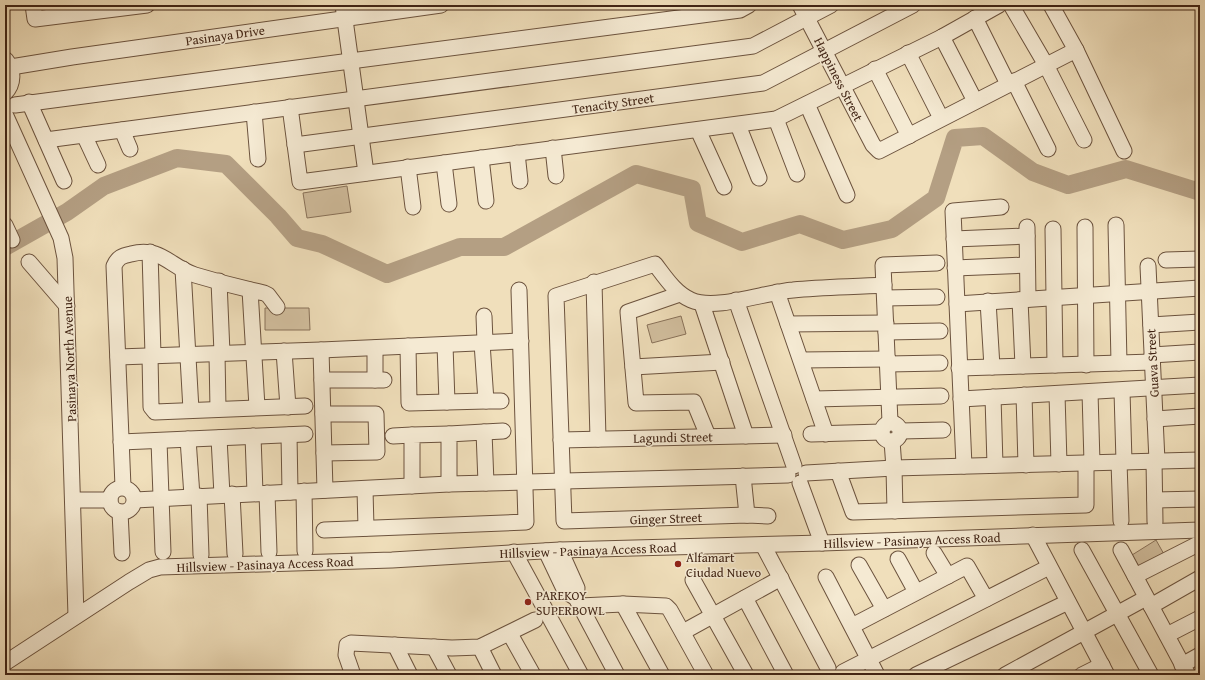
<svg xmlns="http://www.w3.org/2000/svg" width="1205" height="680" viewBox="0 0 1205 680" font-family="'Gentium Book Plus',serif">
<style>
.green{fill:#d2bf9f;stroke:#89725a}
.lines{fill:none;stroke-linecap:round;stroke-linejoin:round}
.river{stroke:#b49f83;stroke-width:18}
.minor-casing{stroke:#6c533e;stroke-width:17}
.minor{stroke:#f5ead3;stroke-width:15}
.poi-dot{fill:#8f2418;stroke:#f5ead3;stroke-width:1.5}
.labels{text-anchor:middle;stroke-width:3;stroke-linejoin:round;paint-order:stroke}
.street-label{font-size:13px;fill:#402415;stroke:#f5ead3}
.poi-label{font-size:13px;fill:#402415;stroke:#f5ead3;text-anchor:start}
</style>
<rect width="100%" height="100%" fill="#f0dfbb"/>
<filter id="stains"><feTurbulence type="fractalNoise" baseFrequency=".005" numOctaves="4"/><feColorMatrix values="0 0 0 0 .2 0 0 0 0 .09 0 0 0 0 .02 0 0 0 .5 -.17"/></filter>
<radialGradient id="worn" r=".72"><stop offset=".6" stop-color="#630" stop-opacity="0"/><stop offset="1" stop-color="#630" stop-opacity=".3"/></radialGradient>
<g class="green">
<path d="M347 186 351 212 307 218 303 193Z"/>
<path d="M265 308H309L310 330H265Z"/>
<path d="M681 316 686 334 652 343 647 325Z"/>
<path d="M1156 540 1165 556 1141 570 1132 555Z"/>
</g>
<g class="lines">
<path class="river" d="M5 247 67 212 104 186 177 158 226 164 278 216 297 238 322 244 387 274 460 247H504L636 174 692 189 698 223 742 242 800 224 843 240 892 229 936 198 955 138 983 136 1033 172 1068 185 1126 169 1200 192"/>
<defs>
<g id="minor">
<path d="M33 5 35 19 147 5"/>
<path d="M343 5 366 173"/>
<path d="M800 5 873 145 879 151 1076 50"/>
<path d="M1011 5 1046 65 1084 140"/>
<path d="M1051 5 1076 50 1124 151"/>
<path d="M975 18 1008 84"/>
<path d="M942 37 975 101"/>
<path d="M908 53 941 118"/>
<path d="M11 67 72 57 441 5"/>
<path d="M875 69 909 136"/>
<path d="M1014 81 1048 149"/>
<path d="M5 93C14 84 14 70 6 60"/>
<path d="M29 102 64 181"/>
<path d="M807 104 847 195"/>
<path d="M15 105 740 10 749 5"/>
<path d="M290 107 300 182 776 119 942 37 999 5"/>
<path d="M254 112 258 159"/>
<path d="M5 114 61 238 65 258 76 616"/>
<path d="M776 119 797 174"/>
<path d="M738 125 759 178"/>
<path d="M122 130 130 149"/>
<path d="M698 130 724 187"/>
<path d="M84 135 98 165"/>
<path d="M46 140 753 46 831 5"/>
<path d="M295 145 763 83 913 5"/>
<path d="M553 148 556 176"/>
<path d="M517 153 520 181"/>
<path d="M481 158 486 201"/>
<path d="M444 163 449 204"/>
<path d="M408 167 413 207"/>
<path d="M5 225 12 240"/>
<path d="M1116 225 1119 363"/>
<path d="M1027 227 1028 299"/>
<path d="M1085 227 1086 365"/>
<path d="M1053 229 1055 365"/>
<path d="M954 239 1027 236"/>
<path d="M150 252 153 355"/>
<path d="M1166 260 1200 259"/>
<path d="M29 262 67 306"/>
<path d="M1148 266 1157 461"/>
<path d="M955 268 1027 265"/>
<path d="M183 269 191 410"/>
<path d="M219 281 222 353"/>
<path d="M594 282 598 439"/>
<path d="M250 290 257 407"/>
<path d="M777 292 826 434"/>
<path d="M680 294 628 312 636 403 694 402 708 436"/>
<path d="M885 298 937 297"/>
<path d="M736 300 794 466"/>
<path d="M1020 300 1023 366"/>
<path d="M988 301 992 367"/>
<path d="M702 304 746 436"/>
<path d="M957 304 1200 288"/>
<path d="M484 316 485 342"/>
<path d="M788 324 886 323"/>
<path d="M1151 325 1200 322"/>
<path d="M886 332 940 331"/>
<path d="M445 345 447 402"/>
<path d="M408 346 409 403 486 401 482 343"/>
<path d="M375 348V380"/>
<path d="M321 350 325 490"/>
<path d="M284 351 288 407"/>
<path d="M217 354 218 409"/>
<path d="M1152 355 1200 352"/>
<path d="M150 356 151 407 155 412 305 406"/>
<path d="M118 357 321 350 521 341"/>
<path d="M801 360 888 359"/>
<path d="M888 364 940 363"/>
<path d="M633 367 722 362"/>
<path d="M959 368 1152 362"/>
<path d="M322 380H384"/>
<path d="M1122 391 1124 462"/>
<path d="M1090 392 1092 463"/>
<path d="M1057 394 1059 464"/>
<path d="M1024 395 1026 465"/>
<path d="M993 397 995 465"/>
<path d="M814 399 941 396"/>
<path d="M961 399 1200 385"/>
<path d="M486 401H501"/>
<path d="M323 414H376L377 452 324 453"/>
<path d="M1155 419 1200 416"/>
<path d="M890 422 883 265 937 263"/>
<circle cx="891" cy="432" r="9"/>
<path d="M901 431 943 430"/>
<path d="M484 432 503 431"/>
<path d="M811 434 882 432"/>
<path d="M289 435 290 492"/>
<path d="M253 436 255 493"/>
<path d="M393 436 412 435"/>
<path d="M219 438 222 495"/>
<path d="M188 439 192 496"/>
<path d="M561 440 784 435"/>
<path d="M159 441 163 552"/>
<path d="M892 441 894 468 895 511"/>
<path d="M121 442 305 434"/>
<path d="M1154 461 1155 522"/>
<path d="M1119 462 1121 521"/>
<path d="M964 466 953 211 1001 207"/>
<path d="M838 471 853 512 1086 505V463"/>
<path d="M806 473 894 468 1200 460"/>
<path d="M743 476 747 515"/>
<path d="M800 483 822 543"/>
<path d="M449 484V434L484 432 486 483"/>
<path d="M412 486V435L449 434"/>
<path d="M123 487 114 266C118 257 122 256 131 254 161 246 170 267 195 275 218 282 241 288 264 293L268 295 277 307"/>
<circle cx="122" cy="500" r="12"/>
<path d="M365 489 366 528"/>
<path d="M304 491 305 551"/>
<path d="M267 493 269 552"/>
<path d="M232 494 235 554"/>
<path d="M199 496 201 555"/>
<path d="M73 500H110"/>
<path d="M135 500 449 484 788 475"/>
<path d="M1155 500 1200 499"/>
<path d="M120 512 122 553"/>
<path d="M768 516 747 515 564 521 556 296 655 264C665 277 675 293 691 300 715 311 766 292 793 290 823 287 854 287 884 285"/>
<path d="M324 530 526 522 519 290"/>
<path d="M1033 535 1107 675"/>
<path d="M763 545 828 668"/>
<path d="M560 550 577 588 576 598"/>
<path d="M1082 550 1151 675"/>
<path d="M1121 550 1188 675"/>
<path d="M546 551 565 591 576 598 617 675"/>
<path d="M514 552 581 675"/>
<path d="M934 553 948 576"/>
<path d="M898 559 916 592"/>
<path d="M859 565 884 609"/>
<path d="M1135 576 1200 543"/>
<path d="M826 577 877 675"/>
<path d="M693 580 746 675"/>
<path d="M745 598 786 675"/>
<path d="M623 604 662 675"/>
<path d="M580 606 623 604 666 606 670 610 706 675"/>
<path d="M1151 606 1200 578"/>
<path d="M852 626 967 566 986 599"/>
<path d="M683 632 781 578"/>
<path d="M510 634 533 675"/>
<path d="M1167 635 1200 618"/>
<path d="M395 645 410 675"/>
<path d="M434 647 449 675"/>
<path d="M480 647 494 675"/>
<path d="M5 663 129 582 149 570 160 567 392 560 560 550 822 543 1200 530"/>
<path d="M1182 665 1200 655"/>
<path d="M843 672 1049 567"/>
<path d="M353 675 346 655 347 645 351 643 452 648 480 647 535 620"/>
<path d="M916 675 1068 602"/>
<path d="M1005 675 1146 598"/>
<path d="M1082 675 1102 665"/>
</g>
</defs>
<use href="#minor" class="minor-casing"/>
<use href="#minor" class="minor"/>
</g>
<g class="poi-dot">
<circle cx="678" cy="564" r="4"/>
<circle cx="528" cy="602" r="4"/>
</g>
<g class="labels">
<g class="street-label">
<text transform="translate(225 35) rotate(-8)" y="5">Pasinaya Drive</text>
<text transform="translate(839 79) rotate(63)" y="5">Happiness Street</text>
<text transform="translate(613 103) rotate(-8)" y="5">Tenacity Street</text>
<text transform="translate(69 359) rotate(-92)" y="5">Pasinaya North Avenue</text>
<text transform="translate(1152 363) rotate(-93)" y="5">Guava Street</text>
<text transform="translate(673 437) rotate(-1)" y="5">Lagundi Street</text>
<text transform="translate(666 518) rotate(-2)" y="5">Ginger Street</text>
<text transform="translate(912 540) rotate(-2)" y="5">Hillsview - Pasinaya Access Road</text>
<text transform="translate(588 550) rotate(-2)" y="5">Hillsview - Pasinaya Access Road</text>
<text transform="translate(265 564) rotate(-2)" y="5">Hillsview - Pasinaya Access Road</text>
</g>
<g class="poi-label">
<text x="686" y="562">Alfamart<tspan x="686" dy="15">Ciudad Nuevo</tspan></text>
<text x="536" y="600">PAREKOY<tspan x="536" dy="15">SUPERBOWL</tspan></text>
</g>
</g>
<rect width="1205" height="680" fill="none" stroke="#f0dfbb" stroke-width="20"/>
<rect x="6" y="6" width="1193" height="668" fill="none" stroke="#402415" stroke-width="2"/>
<rect x="10" y="10" width="1185" height="660" fill="none" stroke="#402415"/>
<rect width="100%" height="100%" filter="url(#stains)"/>
<rect width="100%" height="100%" fill="url(#worn)"/>
</svg>
